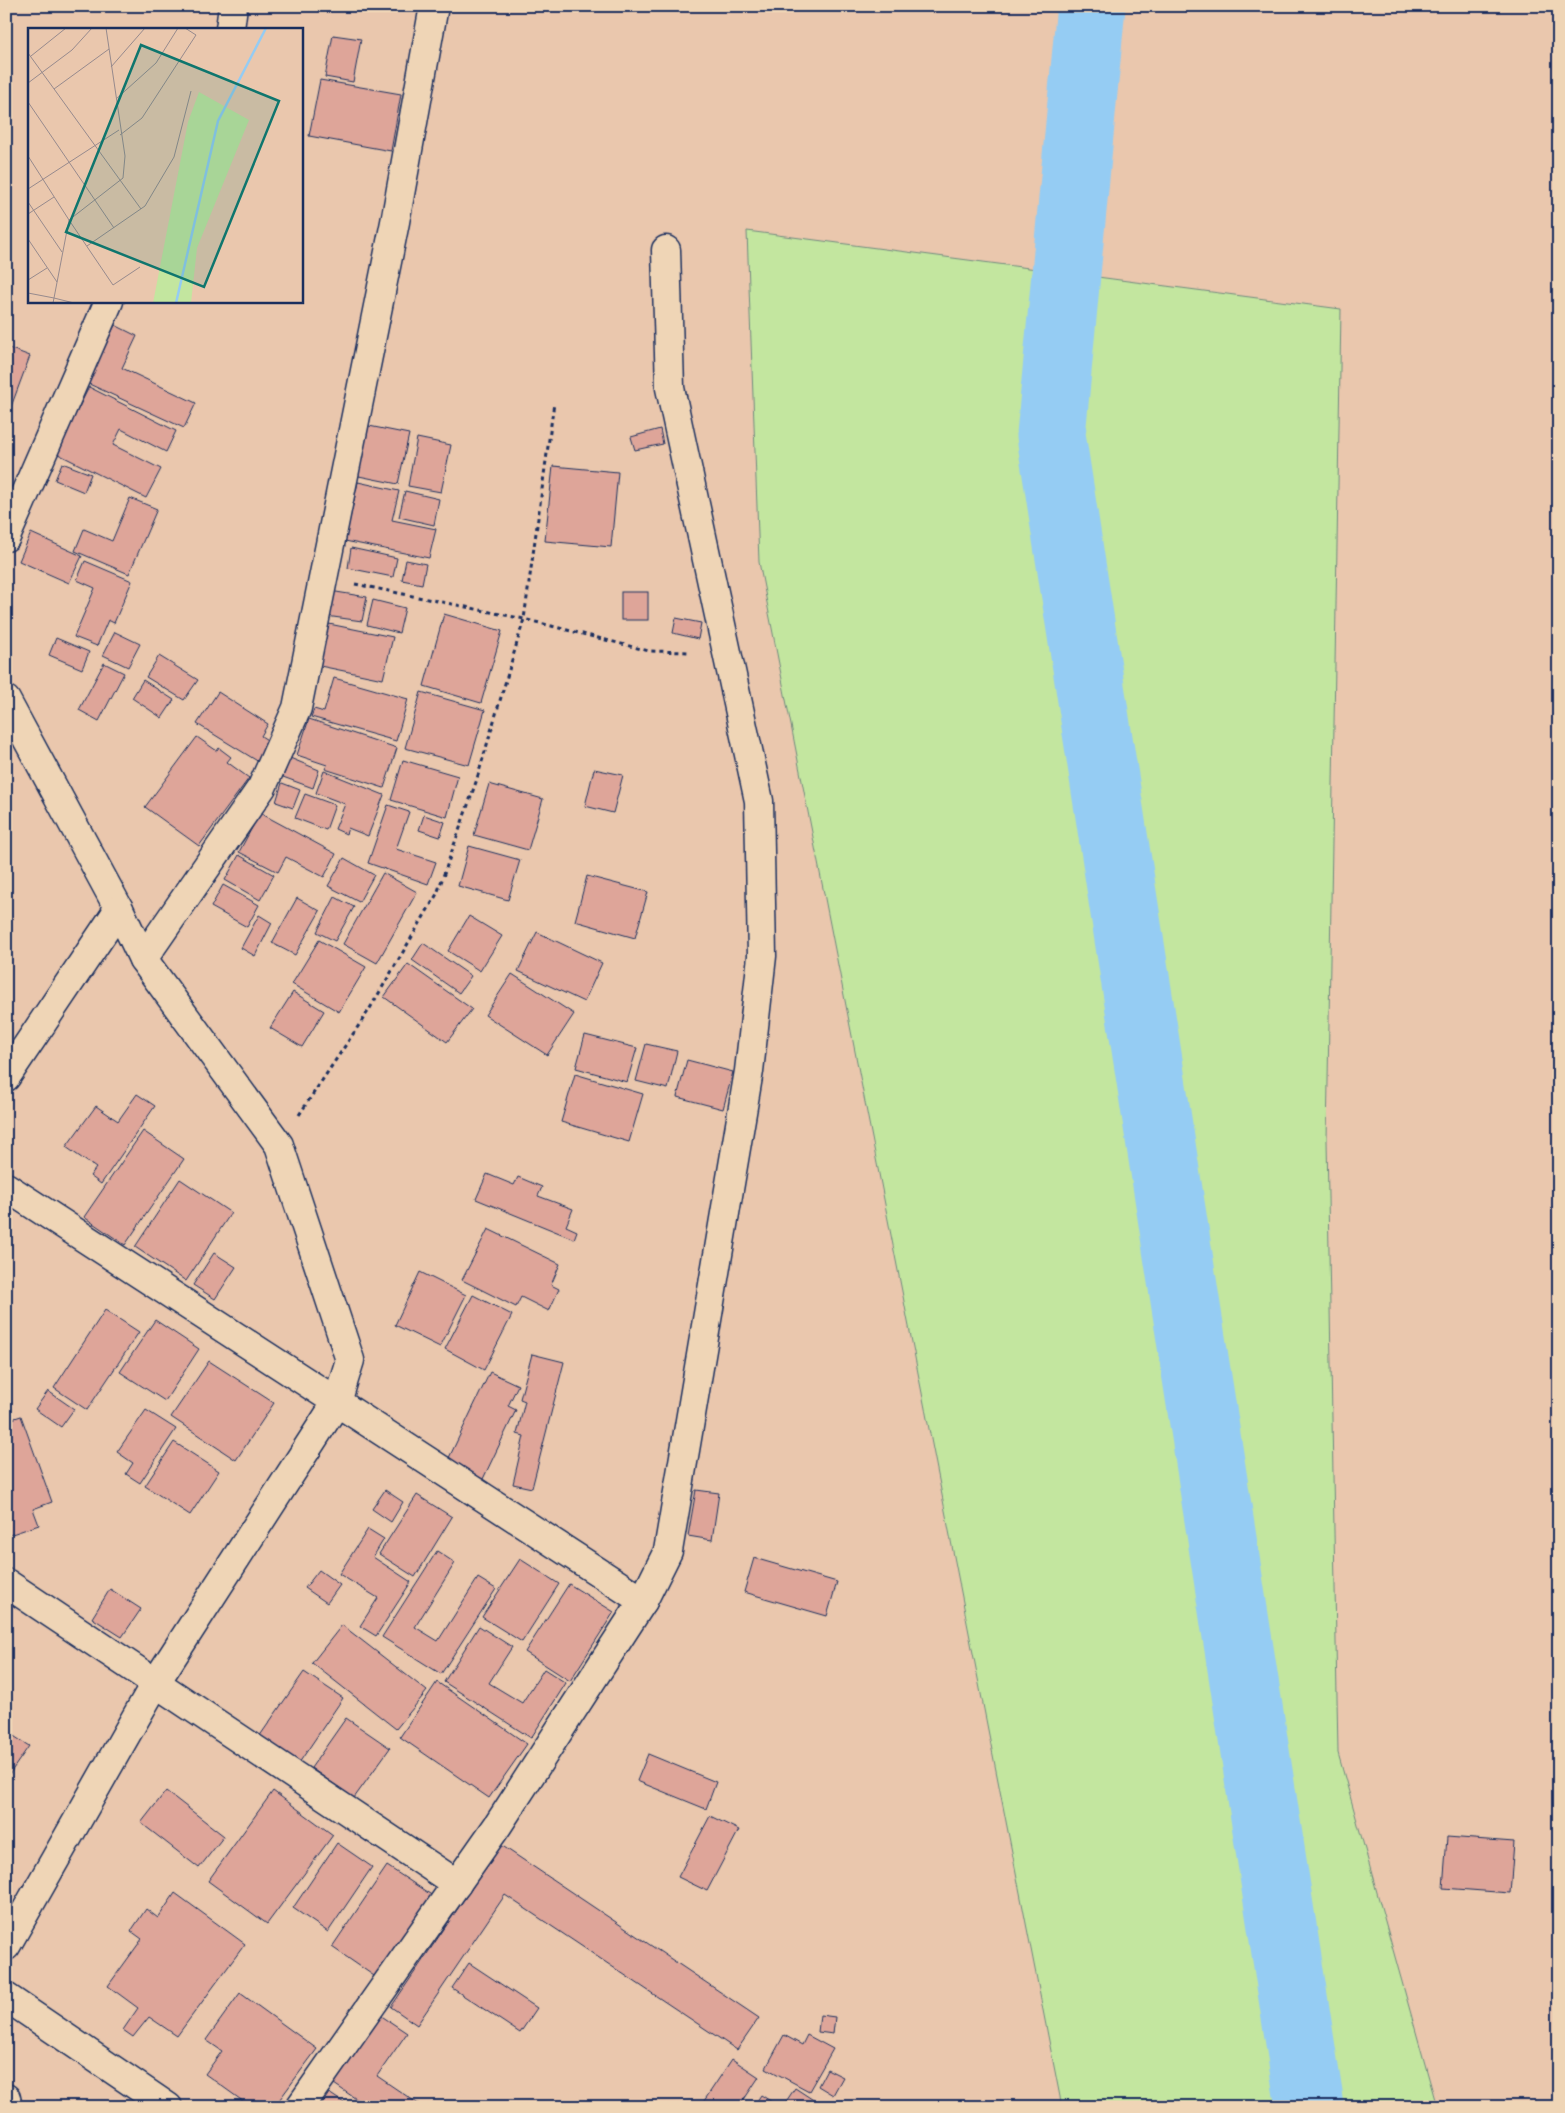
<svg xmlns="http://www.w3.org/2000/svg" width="1565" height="2113" viewBox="0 0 1565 2113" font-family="'Balsamiq Sans',sans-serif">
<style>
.green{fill:#c3e69f;stroke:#6f8a7e}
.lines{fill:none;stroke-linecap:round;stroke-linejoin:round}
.river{stroke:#95ccf3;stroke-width:69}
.building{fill:#dea599;stroke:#1b2f5e}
.minor-casing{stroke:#1b2f5e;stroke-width:31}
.trunk-casing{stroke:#1b2f5e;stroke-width:31}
.path{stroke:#1b2f5e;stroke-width:3;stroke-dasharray:4 4;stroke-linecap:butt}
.minor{stroke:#efd5b6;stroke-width:28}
.trunk{stroke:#efd5b6;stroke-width:28}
.inset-river{fill:none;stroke:#95ccf3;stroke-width:2.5}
.inset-road{fill:none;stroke:#978a8d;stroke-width:1}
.view{fill:#0f766e;fill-opacity:0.15;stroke:#0f766e;stroke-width:2.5}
.inset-edge{fill:none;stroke:#1b2f5e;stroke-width:2.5}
</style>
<rect width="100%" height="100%" fill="#eac7ad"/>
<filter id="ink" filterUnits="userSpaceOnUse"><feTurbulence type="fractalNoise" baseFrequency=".02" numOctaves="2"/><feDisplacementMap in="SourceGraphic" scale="10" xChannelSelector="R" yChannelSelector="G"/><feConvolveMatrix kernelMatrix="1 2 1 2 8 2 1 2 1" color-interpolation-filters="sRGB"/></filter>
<g filter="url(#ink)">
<path class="green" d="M747 231 1341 309 1327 1140 1338 1753 1437 2107H1062L759 562Z"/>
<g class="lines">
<path class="river" d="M1091 6 1051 435 1310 2107"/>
</g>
<g class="building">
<path d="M333 35 361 39 353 82 325 77Z"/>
<path d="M320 80 401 94 391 151 309 136Z"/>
<path d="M115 325 137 336 122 368 196 403 184 428 87 383Z"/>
<path d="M6 347 30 356 6 420Z"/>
<path d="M89 387 176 431 166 452 121 429 113 445 161 469 146 498 56 453Z"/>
<path d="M359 424 409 434 398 484 349 474Z"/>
<path d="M660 429 663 444 635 450 631 437Z"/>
<path d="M417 438 451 445 441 492 408 486Z"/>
<path d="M62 463 91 474 84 492 55 480Z"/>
<path d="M553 466 618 472 611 547 545 541Z"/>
<path d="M358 482 399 491 392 520 436 529 429 558 345 541Z"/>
<path d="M6 483 14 488 6 501Z"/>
<path d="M405 491 439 499 434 525 399 517Z"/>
<path d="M130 498 157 509 129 574 75 551 84 529 112 541Z"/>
<path d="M31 533 82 556 69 583 19 561Z"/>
<path d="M351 548 397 558 393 577 348 568Z"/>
<path d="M406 560 426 564 422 584 402 580Z"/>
<path d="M85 561 132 581 114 623 108 620 97 646 74 637 95 588 77 580Z"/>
<path d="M330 591 367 597 362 621 326 616Z"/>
<rect x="621" y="592" width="27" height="28"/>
<path d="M373 600 405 608 399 633 367 625Z"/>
<path d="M444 614 502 631 481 703 424 686Z"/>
<path d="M676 618 701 623 698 639 673 633Z"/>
<path d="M329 624 393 637 383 679 320 666Z"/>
<path d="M115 632 140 644 128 667 103 655Z"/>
<path d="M56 638 89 652 82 669 49 655Z"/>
<path d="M159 656 198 680 184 700 146 677Z"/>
<path d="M104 663 124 673 99 721 79 710Z"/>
<path d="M334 678 408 699 396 741 311 717 314 709 324 712Z"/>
<path d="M143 680 174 700 162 718 132 698Z"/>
<path d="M218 692 268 724 261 736 272 743 259 762 197 724Z"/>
<path d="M421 692 485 710 469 765 405 748Z"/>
<path d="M309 719 397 748 384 788 325 769 327 765 297 755Z"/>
<path d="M197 737 217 751 219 748 231 757 227 762 249 778 199 846 145 807Z"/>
<path d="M290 758 319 770 313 788 283 777Z"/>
<path d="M403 760 458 776 447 817 391 800Z"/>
<path d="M594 769 623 775 613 813 585 806Z"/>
<path d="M324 771 384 795 368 836 348 828 346 834 335 829 345 804 316 793Z"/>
<path d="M282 783 300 790 293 808 276 802Z"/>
<path d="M489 784 543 799 528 850 474 835Z"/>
<path d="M305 794 335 805 326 830 295 818Z"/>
<path d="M388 805 409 812 396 849 436 862 428 884 368 863Z"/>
<path d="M260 813 336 854 324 877 286 857 278 872 239 852Z"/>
<path d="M424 815 445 822 440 837 419 830Z"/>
<path d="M469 846 520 860 508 900 458 886Z"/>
<path d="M239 855 274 875 260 900 225 880Z"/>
<path d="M344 858 374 875 359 902 328 886Z"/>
<path d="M383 873 417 892 377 963 343 944Z"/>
<path d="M587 876 648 892 635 938 575 921Z"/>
<path d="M223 885 259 905 247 927 211 907Z"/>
<path d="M335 897 354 907 335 941 317 932Z"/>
<path d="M297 898 320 911 295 955 272 943Z"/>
<path d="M259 915 272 923 255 956 241 948Z"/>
<path d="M469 916 502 936 480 971 448 951Z"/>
<path d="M537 932 602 963 584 1002 518 971Z"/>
<path d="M319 940 366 967 339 1012 292 984Z"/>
<path d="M423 943 471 976 459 993 412 960Z"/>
<path d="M408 964 472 1009 447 1042 384 997Z"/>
<path d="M512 974 574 1014 547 1055 485 1015Z"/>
<path d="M293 992 324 1011 302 1047 270 1028Z"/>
<path d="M585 1035 637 1048 627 1082 576 1068Z"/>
<path d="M646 1044 677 1051 668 1089 636 1081Z"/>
<path d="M687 1060 733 1072 723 1109 677 1097Z"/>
<path d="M575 1074 643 1094 629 1142 561 1122Z"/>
<path d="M137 1094 155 1106 101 1184 90 1176 96 1168 66 1147 96 1106 118 1121Z"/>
<path d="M143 1131 184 1159 125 1245 84 1217Z"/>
<path d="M487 1174 514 1185 518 1177 542 1187 538 1196 573 1209 566 1226 577 1231 574 1239 476 1199Z"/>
<path d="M180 1179 231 1213 186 1281 135 1247Z"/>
<path d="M488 1229 560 1264 551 1285 559 1289 549 1311 521 1297 516 1307 462 1280Z"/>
<path d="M214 1253 236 1267 215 1299 193 1285Z"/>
<path d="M420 1272 466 1295 440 1347 395 1325Z"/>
<path d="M473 1295 512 1315 484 1370 445 1349Z"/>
<path d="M105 1310 139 1332 87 1410 54 1388Z"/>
<path d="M155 1320 199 1349 165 1401 120 1372Z"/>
<path d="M532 1354 564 1362 532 1488 513 1484 524 1436 517 1434 525 1401 520 1399Z"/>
<path d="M209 1361 274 1403 236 1460 171 1417Z"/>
<path d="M490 1372 518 1385 508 1406 516 1410 483 1479 447 1462Z"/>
<path d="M48 1391 74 1409 61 1427 35 1409Z"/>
<path d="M146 1410 176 1429 140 1483 126 1474 133 1463 117 1452Z"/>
<path d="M21 1416 52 1502 33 1509 39 1525 6 1536V1421Z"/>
<path d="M174 1442 219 1471 190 1515 145 1486Z"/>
<path d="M385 1490 403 1502 391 1522 372 1509Z"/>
<path d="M696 1490 719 1493 712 1540 688 1536Z"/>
<path d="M417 1495 452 1517 415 1577 379 1554Z"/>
<path d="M368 1529 384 1539 373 1557 411 1582 376 1636 360 1626 378 1598 339 1574Z"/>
<path d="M437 1551 455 1563 415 1627 438 1641 478 1578 496 1589 441 1674 382 1637Z"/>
<path d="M754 1558 837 1582 827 1616 744 1592Z"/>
<path d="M520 1559 559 1584 522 1642 482 1617Z"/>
<path d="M319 1570 340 1585 327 1603 305 1588Z"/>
<path d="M569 1584 614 1612 570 1681 525 1652Z"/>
<path d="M110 1589 141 1609 122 1637 92 1618Z"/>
<path d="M342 1625 427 1691 396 1729 312 1663Z"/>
<path d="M479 1626 512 1647 489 1683 522 1703 544 1669 566 1683 531 1738 444 1682Z"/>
<path d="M304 1672 343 1698 299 1763 259 1737Z"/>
<path d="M437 1682 527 1744 489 1798 400 1737Z"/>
<path d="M346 1718 390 1748 354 1798 311 1768Z"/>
<path d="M6 1731 29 1746 6 1779Z"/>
<path d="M648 1754 716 1782 706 1809 637 1781Z"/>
<path d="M166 1791 224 1836 199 1868 141 1823Z"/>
<path d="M273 1791 333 1835 267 1924 208 1881Z"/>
<path d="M710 1816 739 1830 707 1891 678 1877Z"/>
<path d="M1447 1837 1514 1842 1510 1893 1443 1888Z"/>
<path d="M337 1843 372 1867 328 1932 293 1908Z"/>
<path d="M501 1845 759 2018 737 2050 505 1895 417 2025 391 2007Z"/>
<path d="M387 1866 433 1896 377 1978 332 1947Z"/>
<path d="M175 1893 245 1944 177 2036 149 2017 133 2037 123 2030 138 2008 108 1986 142 1939 131 1931 146 1909 158 1918Z"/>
<path d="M469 1963 537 2008 520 2033 452 1988Z"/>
<path d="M240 1993 317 2049 274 2107H251L205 2074 222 2051 206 2040Z"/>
<path d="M380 2015 407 2033 377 2076 423 2107H368L334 2084Z"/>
<path d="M820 2015 835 2017 833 2034 818 2032Z"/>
<path d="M784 2035 802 2045 807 2035 833 2049 809 2091 766 2068Z"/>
<path d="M732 2059 759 2077 739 2107H700Z"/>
<path d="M827 2069 843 2077 833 2095 818 2086Z"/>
<path d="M795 2088 821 2105 820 2107H791L785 2103Z"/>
<path d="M329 2093 350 2107H320Z"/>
<path d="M761 2095 780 2107H753Z"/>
</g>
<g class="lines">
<defs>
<g id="minor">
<path d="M230 29 233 6"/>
<path d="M6 537 109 301"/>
<path d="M6 700 119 909 143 959 279 1145 350 1360 337 1402 156 1682 6 1946"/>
<path d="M143 959 262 787 297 708 395 222 434 6"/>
<path d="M6 1077 119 909"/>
<path d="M6 1187 643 1601"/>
<path d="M6 1583 457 1884"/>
<path d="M6 1997 168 2107"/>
<path d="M300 2107 498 1825 643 1601 668 1551 749 1071 762 956 759 801 670 388 666 250"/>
</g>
<path id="trunk" d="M6 2098 8 2107"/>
</defs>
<use href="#minor" class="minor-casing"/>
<use href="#trunk" class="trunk-casing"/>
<g class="path">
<path d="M355 584 524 619 649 651 691 652"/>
<path d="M299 1115 369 1010 437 894 476 782 524 619 554 403"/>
</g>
<use href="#minor" class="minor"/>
<use href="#trunk" class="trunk"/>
</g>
</g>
<g transform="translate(28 28)">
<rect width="275" height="275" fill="#eac7ad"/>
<path d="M171 64 221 92 169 220 163 275H125L160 94Z" fill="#c3e69f"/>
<path class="inset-river" d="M148 275 190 93 238 0"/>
<path class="inset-road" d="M78 0 97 128 95 150 41 192 85 257 112 239M0 25 113 181M3 28 38 0M83 39 117 0M0 55 44 22 64 0M26 61 81 21M88 71 128 35 150 0M0 74 86 200M92 107 114 90 168 7 157 0M0 128 41 192 26 270 46 275M0 161 91 102M0 174 34 224M0 186 26 169M0 211 29 254M59 218 117 178 146 129 163 63M0 252 19 240M0 265 26 270 25 275"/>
<path class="view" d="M113 17 251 73 176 259 38 204Z"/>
<rect width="275" height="275" class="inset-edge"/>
</g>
<rect width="1565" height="2113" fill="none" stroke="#efd5b6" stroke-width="25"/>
<rect x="12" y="12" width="1540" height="2088" fill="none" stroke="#1b2f5e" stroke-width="2" filter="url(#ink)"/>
</svg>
